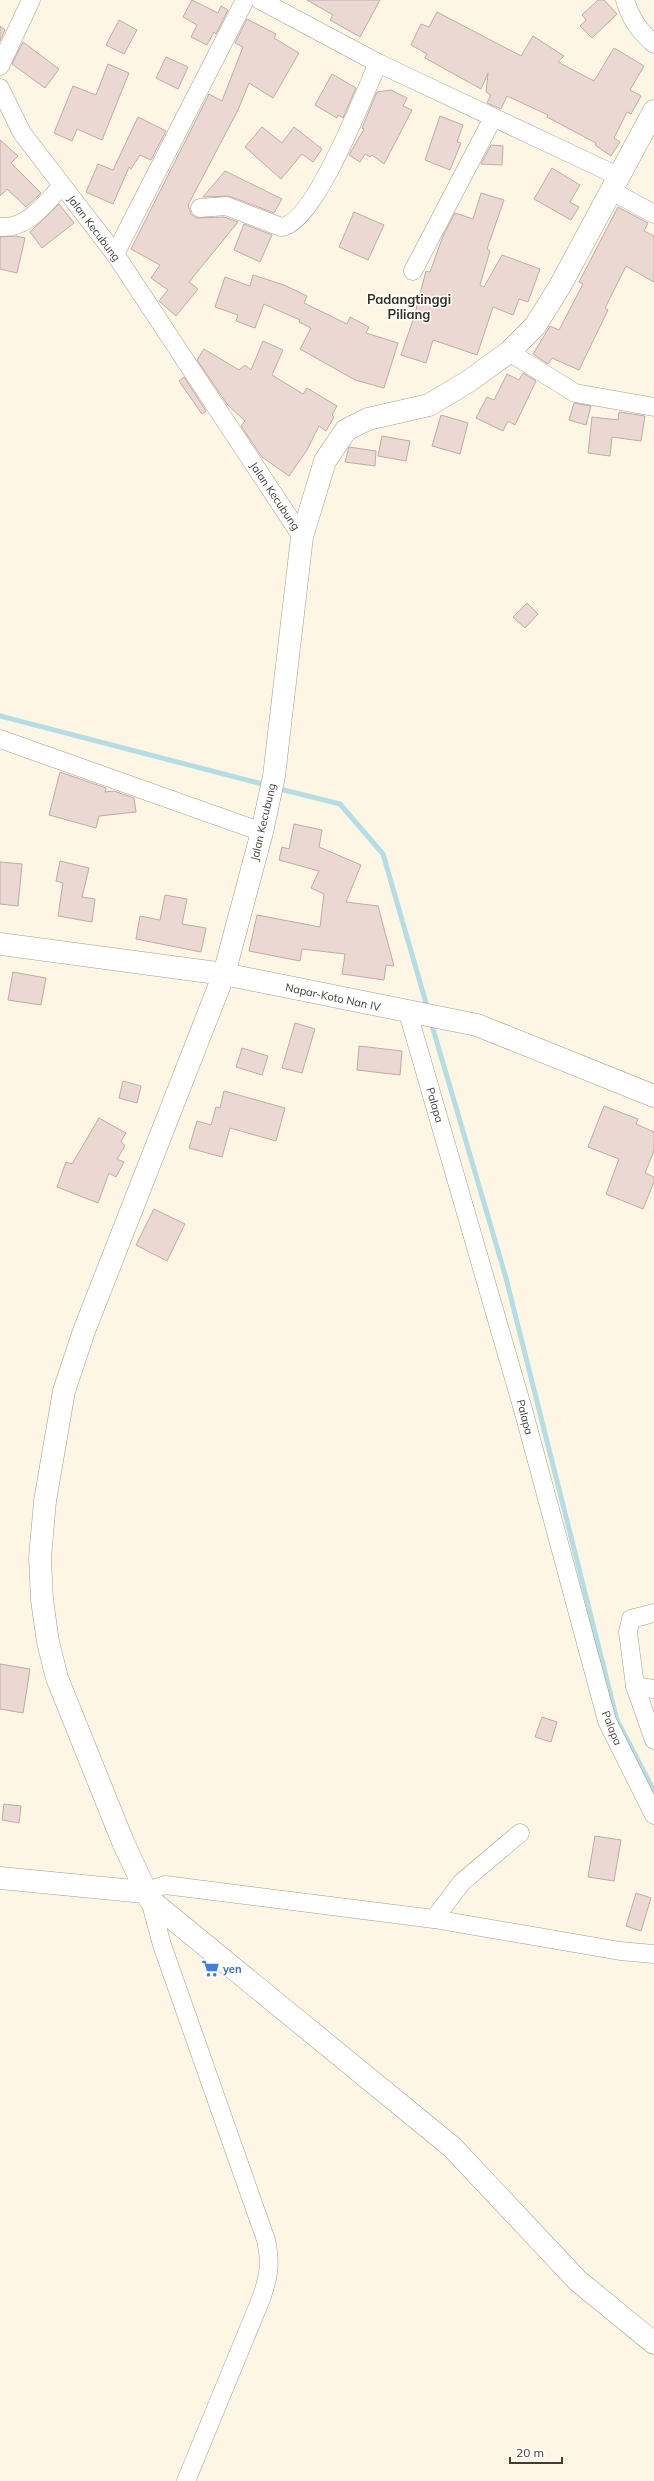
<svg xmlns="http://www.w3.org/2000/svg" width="654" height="2481" viewBox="0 0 654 2481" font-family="Mulish,sans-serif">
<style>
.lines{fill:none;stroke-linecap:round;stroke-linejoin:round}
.stream{stroke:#b4dde4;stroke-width:5}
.building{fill:#ecd8d3;stroke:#beaba6}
.street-casing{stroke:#a39c8d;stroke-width:19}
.secondary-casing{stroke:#a39c8d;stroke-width:23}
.street{stroke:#fff;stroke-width:18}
.secondary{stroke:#fff;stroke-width:22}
.labels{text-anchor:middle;stroke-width:3;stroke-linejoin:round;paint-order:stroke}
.street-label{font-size:11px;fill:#3f3c35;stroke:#fff}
.shop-label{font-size:11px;font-weight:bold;fill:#366cbe;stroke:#fff;text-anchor:start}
.quarter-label{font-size:13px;font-weight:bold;fill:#352f22;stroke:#fff}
</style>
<rect width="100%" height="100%" fill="#fdf6e5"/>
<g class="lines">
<g class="stream">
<path d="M0 716 266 785"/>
<path d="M276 788 340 804 383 854 428 1010"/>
<path d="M431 1022 506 1278 617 1720 654 1791"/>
</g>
</g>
<g class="building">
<path d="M192 0 218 13 221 6 228 10 216 34 214 32 207 45 191 37 197 25 183 17Z"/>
<path d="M307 0H380L360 37 330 20 333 15Z"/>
<path d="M598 0H604L617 14 592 38 580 26 586 20 582 15Z"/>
<path d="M437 12 521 56 533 36 564 56 558 62 594 81 614 48 644 66 630 90 641 96 631 114 627 112 614 138 620 142 611 156 595 145 596 143 547 117 548 115 507 96 501 109 487 103 491 95 486 92 488 73 481 89 425 58 427 54 411 45 421 24 429 27Z"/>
<path d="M247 19 276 34 274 38 299 53 273 98 249 83 238 110 188 205 191 214 196 218 224 217 238 222 189 282 198 289 176 316 159 301 168 290 151 278 160 265 131 249 209 94 222 101 243 47 235 43Z"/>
<path d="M119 20 137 30 124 54 106 45Z"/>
<path d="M0 26 5 30 0 41Z"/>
<path d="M23 42 59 69 45 88 12 64Z"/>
<path d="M166 57 188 67 178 89 156 78Z"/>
<path d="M108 64 129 73 102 140 77 129 72 141 54 133 73 86 96 95Z"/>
<path d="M332 74 356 88 343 118 338 115 337 118 315 105Z"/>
<path d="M391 90 407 98 403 106 412 110 384 164 372 155 370 157 365 154 360 162 349 155 364 129 362 128 377 92Z"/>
<path d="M440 116 463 125 457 142 461 143 450 170 425 160Z"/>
<path d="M138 117 166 131 151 160 140 155 131 169 129 167 113 204 86 192 98 164 113 170Z"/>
<path d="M262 127 282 143 294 127 322 149 313 162 302 154 281 179 245 147Z"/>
<path d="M0 140 18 156 11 163 41 193 26 207 7 189 0 196Z"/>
<path d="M491 145 503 146 502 165 481 164Z"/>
<path d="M552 168 580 185 570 202 579 207 571 220 534 199Z"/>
<path d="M225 171 282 199 274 213 229 196 203 197Z"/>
<path d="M481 193 504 200 487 249 490 251 480 285 484 287 502 255 540 269 528 302 519 299 513 315 493 307 477 355 433 340 426 363 401 355 414 317 426 271 430 272 443 236 455 213 473 219Z"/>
<path d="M59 204 74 223 42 248 30 232Z"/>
<path d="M618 207 648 223 644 231 654 236V282L626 266 605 308 608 310 579 370 552 358 548 364 533 354 550 326 559 330 583 284 579 282Z"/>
<path d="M354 212 384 225 368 260 339 247Z"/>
<path d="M244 224 272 235 260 262 234 250Z"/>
<path d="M16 236 25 238 17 273 0 269V237Z"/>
<path d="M253 275 284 285 307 296 304 303 347 324 350 317 369 327 366 333 398 343 384 388 355 380 300 349 311 328 299 322 300 320 264 304 255 328 236 321 238 315 215 307 225 277 250 286Z"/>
<path d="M263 341 283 350 272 375 303 394 307 388 337 406 332 415 334 417 326 431 319 426 307 450 289 476 262 457 241 426 245 421 227 404 197 360 204 349 239 370 245 365 251 370Z"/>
<path d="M523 373 536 381 515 425 508 421 503 431 476 418 487 397 494 400 507 374 519 380Z"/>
<path d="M184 377 206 411 202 414 179 381Z"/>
<path d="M574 403 591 406 586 425 569 420Z"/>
<path d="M619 412 645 416 641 441 612 437 610 456 588 453 592 417 618 420Z"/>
<path d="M441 415 468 423 460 454 432 446Z"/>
<path d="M382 436 410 441 406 461 378 456Z"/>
<path d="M349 447 376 451 375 466 345 462Z"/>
<path d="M527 603 538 614 525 628 513 617Z"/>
<path d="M60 772 106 788 105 792 114 791 134 798 136 812 99 816 96 828 49 815Z"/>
<path d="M294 824 322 830 319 847 361 865 346 902 378 906 394 966 386 965 384 980 342 974 345 954 302 949 300 961 249 951 257 915 320 927 324 894 311 888 319 871 279 860 282 847 289 849Z"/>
<path d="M60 861 89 868 82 897 95 899 92 922 58 916 63 883 56 881Z"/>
<path d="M0 862 22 864 18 906 0 904Z"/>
<path d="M165 895 187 899 182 924 206 928 201 952 136 939 140 916 160 920Z"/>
<path d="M13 972 46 978 41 1005 8 1000Z"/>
<path d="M295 1023 315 1029 302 1073 282 1068Z"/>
<path d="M359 1046 402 1051 400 1075 357 1070Z"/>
<path d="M242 1048 268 1056 262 1075 236 1067Z"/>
<path d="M123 1081 141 1086 137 1103 119 1098Z"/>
<path d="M224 1091 285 1108 276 1141 230 1128 222 1157 189 1148 197 1121 211 1125 216 1107 220 1108Z"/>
<path d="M604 1106 638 1119 636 1124 654 1132V1151L645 1173 654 1177V1182L643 1209 606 1194 619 1159 588 1147Z"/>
<path d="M99 1118 126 1133 121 1141 125 1146 117 1159 124 1162 116 1177 109 1173 98 1203 57 1187 66 1162 72 1164Z"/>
<path d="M154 1209 185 1224 167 1261 136 1245Z"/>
<path d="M0 1664 30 1669 23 1713 0 1709Z"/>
<path d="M542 1717 557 1722 551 1742 535 1737Z"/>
<path d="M4 1804 21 1806 19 1823 2 1820Z"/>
<path d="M595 1836 621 1840 614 1881 588 1877Z"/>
<path d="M636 1893 651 1898 641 1931 626 1926Z"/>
</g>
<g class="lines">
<defs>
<g id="street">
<path d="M260 0 378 63 618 176"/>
<path d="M625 0C630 18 640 32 654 44"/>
<path d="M0 66 31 0"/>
<path d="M0 88 22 133 115 254 302 537"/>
<path d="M610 190 654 214"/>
<path d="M200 208 226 206 281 227C315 224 364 94 378 63"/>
<path d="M0 227C28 229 44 204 62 186"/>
<path d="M115 254 245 0"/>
<path d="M413 271 493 118"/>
<path d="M509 352 575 393 654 407"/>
<path d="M0 739 262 832"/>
<path d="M408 1013 524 1413 607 1721 654 1815"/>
<path d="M635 1686 628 1632 631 1619 654 1613"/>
<path d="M654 1689 635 1686 654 1740"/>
<path d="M144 1892 165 1885 434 1919 620 1951 654 1954"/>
<path d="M150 1900 162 1945 266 2240C271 2264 269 2276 261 2299L186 2481"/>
<path d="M434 1919 462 1882 520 1833"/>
</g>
<g id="secondary">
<path d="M654 111 560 286 535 326 509 352 469 381 429 405 368 419 346 430 325 461 302 537 274 776 262 832 224 974 84 1331 64 1391 45 1501 40 1558 42 1600 48 1642 57 1678 123 1842 150 1900 452 2147 578 2281 654 2343"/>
<path d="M0 944 224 974 477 1025 654 1096"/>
<path d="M0 1878 144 1892"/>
</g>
</defs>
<use href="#street" class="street-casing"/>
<use href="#secondary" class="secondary-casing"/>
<use href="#street" class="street"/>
<use href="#secondary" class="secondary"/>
</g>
<defs>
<symbol id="supermarket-bare" viewBox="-9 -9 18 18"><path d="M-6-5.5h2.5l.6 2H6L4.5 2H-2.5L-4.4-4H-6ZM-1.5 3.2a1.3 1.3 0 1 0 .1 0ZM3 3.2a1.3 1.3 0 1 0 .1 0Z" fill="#3f7fe0" stroke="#fff" stroke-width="2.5" paint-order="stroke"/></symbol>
</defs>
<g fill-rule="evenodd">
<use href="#supermarket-bare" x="198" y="1956" width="25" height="25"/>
</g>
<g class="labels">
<g class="street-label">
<text transform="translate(94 228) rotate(53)" y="4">Jalan Kecubung</text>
<text transform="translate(275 496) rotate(56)" y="4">Jalan Kecubung</text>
<text transform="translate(263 822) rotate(-77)" y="4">Jalan Kecubung</text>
<text transform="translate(333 997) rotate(12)" y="4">Napar-Koto Nan IV</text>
<text transform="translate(435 1105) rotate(74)" y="4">Palapa</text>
<text transform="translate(525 1417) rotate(75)" y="4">Palapa</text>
<text transform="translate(612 1728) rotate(68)" y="4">Palapa</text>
</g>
<g class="shop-label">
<text x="223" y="1973">yen</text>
</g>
<g class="quarter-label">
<text x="409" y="304">Padangtinggi<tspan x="409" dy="15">Piliang</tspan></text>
</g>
</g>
<path d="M510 2457v6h52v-6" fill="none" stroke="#3f3c35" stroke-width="2"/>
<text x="516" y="2457" font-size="12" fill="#3f3c35" stroke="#ffffff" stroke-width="3" paint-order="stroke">20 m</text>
</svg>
